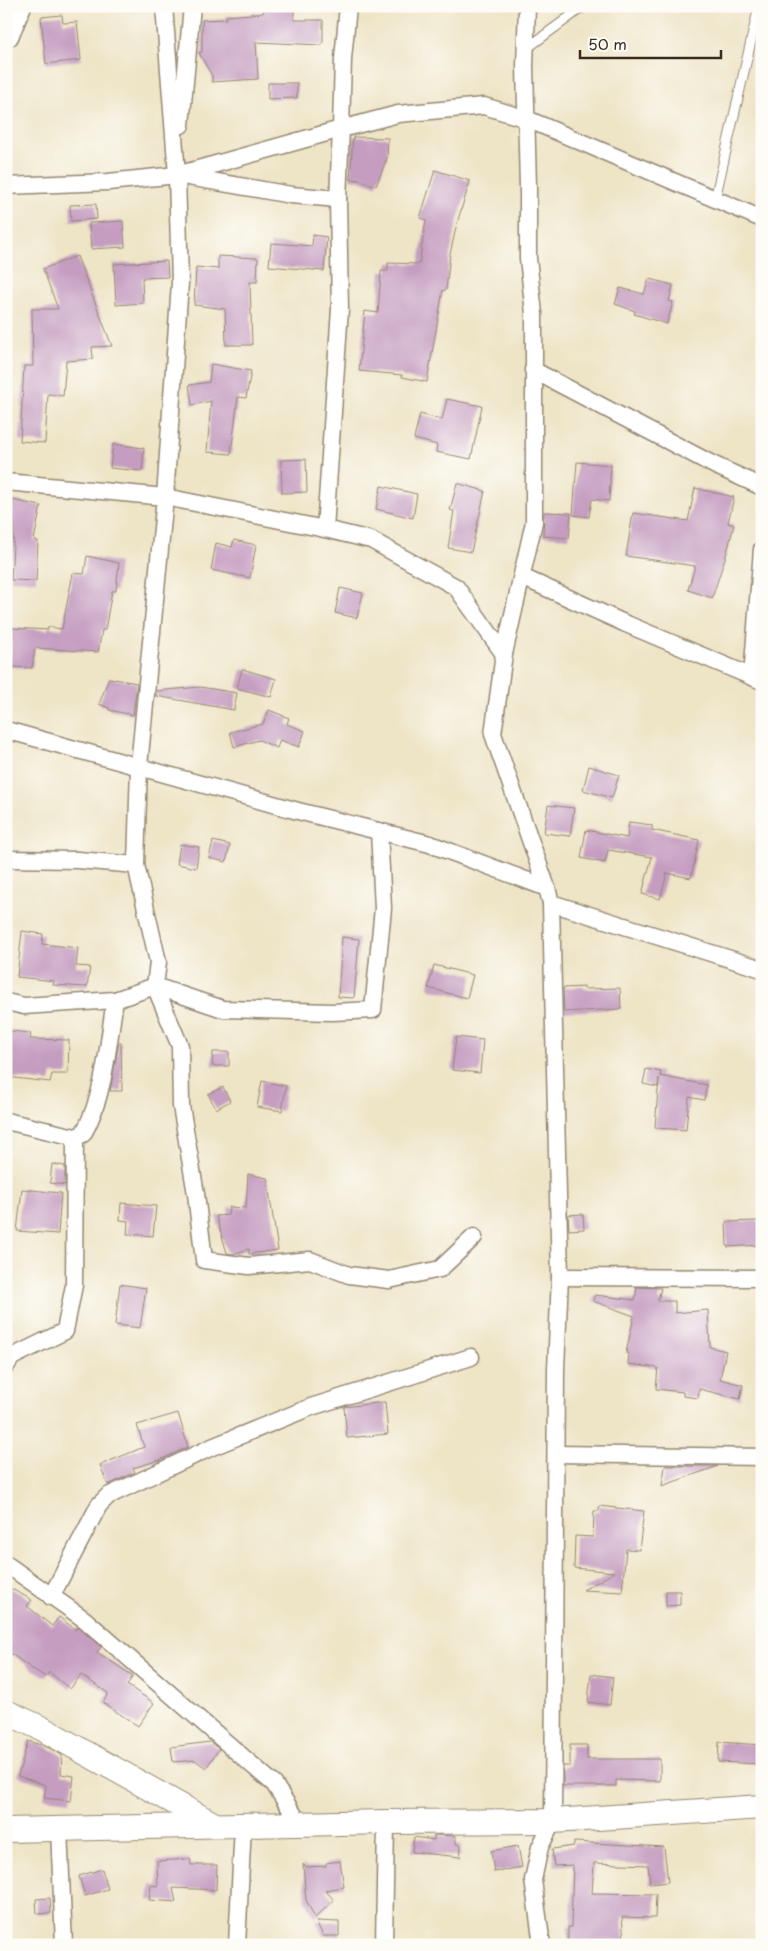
<svg xmlns="http://www.w3.org/2000/svg" width="768" height="1951" viewBox="0 0 768 1951" font-family="'Playpen Sans',sans-serif">
<style>
.building{fill:#c59dc1}
.lines{fill:none;stroke-linecap:round;stroke-linejoin:round}
.lane-casing{stroke:#948772;stroke-width:11}
.street-casing{stroke:#948772;stroke-width:19}
.secondary-casing{stroke:#948772;stroke-width:26}
.lane{stroke:#fff;stroke-width:9}
.street{stroke:#fff;stroke-width:16}
.secondary{stroke:#fff;stroke-width:24}
</style>
<rect width="100%" height="100%" fill="#fdfcf7"/>
<filter id="ink" filterUnits="userSpaceOnUse"><feTurbulence type="fractalNoise" baseFrequency=".02" numOctaves="2"/><feDisplacementMap in="SourceGraphic" scale="10" xChannelSelector="R" yChannelSelector="G"/><feConvolveMatrix kernelMatrix="1 2 1 2 8 2 1 2 1" color-interpolation-filters="sRGB"/></filter>
<filter id="wash" filterUnits="userSpaceOnUse"><feTurbulence type="fractalNoise" baseFrequency=".0096" numOctaves="4" result="noise"/><feDisplacementMap in="SourceGraphic" scale="20" xChannelSelector="R" yChannelSelector="G"/><feGaussianBlur stdDeviation="1.12" result="paint"/><feColorMatrix in="noise" values="0 0 0 0 0 0 0 0 0 0 0 0 0 0 0 0 0 1.4 0 .05"/><feComposite in="paint" operator="in"/></filter>
<g filter="url(#wash)">
<rect width="100%" height="100%" fill="#eee4c6"/>
<g id="blocks">
<g class="building">
<path d="M264 6H294V20H323V42L321 45 256 42 258 79 212 82V76L199 53 202 52V20L226 19V16L263 13Z"/>
<path d="M62 15 63 23 77 22 81 60 46 64 41 17Z"/>
<path d="M268 83H297V98L268 99Z"/>
<path d="M353 137 388 138 387 158 376 186 360 180 350 179Z"/>
<path d="M435 170 470 181 457 223 450 254 446 290H443L427 382 402 377V375L359 371 365 311 378 313 381 271H388V263L419 264 426 220 420 218Z"/>
<path d="M96 204 97 219 71 221 70 205Z"/>
<path d="M123 221 125 247 91 249 89 223Z"/>
<path d="M313 235 327 237 324 271 269 266 271 243 312 246Z"/>
<path d="M77 256 112 346 92 347 93 359 66 361 63 396 48 394 45 443 20 441 24 366H33L32 309H58L43 269Z"/>
<path d="M218 256 258 258 257 282H250L252 345H226L225 309 194 305 196 267 218 269Z"/>
<path d="M167 261 168 277 142 278 143 303 116 305 114 264Z"/>
<path d="M649 279 673 285 669 301 673 302 667 324 634 314 635 311 615 304 620 288 644 294Z"/>
<path d="M211 364 251 371 246 398 238 397 231 454 207 452 211 401 192 405 189 385 209 382Z"/>
<path d="M447 399 482 406 471 459 436 452 437 445 414 439 420 414 442 420Z"/>
<path d="M113 444 144 448 142 471 110 468Z"/>
<path d="M306 459 307 492 282 493 281 460Z"/>
<path d="M577 462 611 465 609 501 592 499 589 517 573 515Z"/>
<path d="M457 483 485 491 471 552 448 548 454 511 450 510Z"/>
<path d="M381 486 417 494 413 518 376 509Z"/>
<path d="M695 488 734 497 728 523 734 525 727 552 712 598 688 590 695 566 626 556 633 513 688 521Z"/>
<path d="M13 500 41 506 34 540 38 541 36 581 11 580 14 527 8 526Z"/>
<path d="M544 512 571 513 569 538 543 536Z"/>
<path d="M234 540 256 545 250 578 211 570 216 543 232 547Z"/>
<path d="M87 556 119 563 116 591H112L105 630H102L98 652 35 648 32 668 10 667 12 628 48 630V627L62 629 73 573 84 574Z"/>
<path d="M340 588 363 593 357 618 335 613Z"/>
<path d="M242 669 276 679 271 697 237 688Z"/>
<path d="M109 678 137 683 133 715 109 710V708L99 704Z"/>
<path d="M200 687 237 693 234 710 156 696V691Z"/>
<path d="M269 710 289 718 287 724 305 731 299 747 280 740 277 748 259 740 234 747 230 732 263 724Z"/>
<path d="M589 766 619 775 612 798 583 790Z"/>
<path d="M548 805 574 808 570 836 544 833Z"/>
<path d="M629 822 652 825V830L699 840 691 878 667 873 660 899 642 894 652 857 608 850 605 863 581 858 586 830 627 838Z"/>
<path d="M213 841 230 845 226 862 209 858Z"/>
<path d="M180 844 199 847 196 868 177 864Z"/>
<path d="M22 931 43 934 42 944 78 948 76 966 90 967 87 987 53 985 54 981 17 977Z"/>
<path d="M342 937 359 939 354 998 338 997Z"/>
<path d="M434 965 473 975 467 998 428 988Z"/>
<path d="M584 987V989L620 988 621 1009 564 1012 563 988Z"/>
<path d="M10 1031 31 1033 30 1039 69 1040 68 1074H52L50 1082 6 1077Z"/>
<path d="M456 1037 483 1040 480 1073 452 1070Z"/>
<path d="M119 1043H121L122 1091H110Z"/>
<path d="M213 1052H229V1066H212Z"/>
<path d="M646 1069 661 1072 660 1076 707 1085 704 1100 689 1097 686 1130 655 1128 659 1078 658 1087 643 1084Z"/>
<path d="M262 1081 286 1086 282 1111 257 1107Z"/>
<path d="M223 1087 230 1101 216 1109 208 1094Z"/>
<path d="M52 1164 65 1166V1185L50 1183Z"/>
<path d="M248 1174 267 1178 278 1250 249 1254V1249L233 1254 227 1253 216 1216 228 1215 229 1207 246 1208Z"/>
<path d="M22 1189 61 1193 58 1234 17 1231Z"/>
<path d="M121 1203 156 1206 153 1236 127 1234 128 1221 120 1220Z"/>
<path d="M583 1214 584 1229 569 1230 568 1215Z"/>
<path d="M758 1221 759 1230H762V1245L727 1247 726 1222Z"/>
<path d="M120 1284 146 1288 140 1328 115 1325Z"/>
<path d="M637 1287 661 1288 658 1301H675V1313L708 1310 710 1347 726 1351 720 1379 743 1385 740 1399 699 1389 698 1398 683 1396V1392L656 1389 658 1368 628 1364 629 1354 626 1353 634 1316 593 1301 595 1295 635 1300Z"/>
<path d="M385 1402 388 1434 347 1438 344 1407Z"/>
<path d="M178 1413 188 1447 160 1460 133 1468 135 1472 108 1485 100 1465 144 1447 137 1425Z"/>
<path d="M665 1466H718L662 1486Z"/>
<path d="M599 1506 644 1511 639 1550 626 1549 622 1592 583 1590 615 1572 574 1568 575 1536 593 1537 594 1511H599Z"/>
<path d="M6 1586 32 1600 27 1606 52 1626 59 1617 76 1630 78 1627 101 1647 97 1652 133 1676 127 1685 154 1703 138 1726 103 1703 108 1693 81 1675 70 1689 49 1672 46 1677 31 1668 6 1650Z"/>
<path d="M666 1591H680V1605L666 1606Z"/>
<path d="M591 1674 613 1677 610 1705 588 1702Z"/>
<path d="M28 1741 47 1747 62 1755 61 1774 74 1776 71 1801 44 1798 46 1785 18 1776Z"/>
<path d="M210 1742 219 1749 206 1768 195 1760 173 1762 171 1747Z"/>
<path d="M719 1742 762 1745V1764L718 1762Z"/>
<path d="M570 1745H587V1759H660V1781L616 1780V1786H563V1766H570Z"/>
<path d="M434 1835 456 1836V1844L461 1845 460 1857 412 1852 414 1837 434 1840Z"/>
<path d="M574 1842 664 1847 668 1882 650 1884 648 1865 594 1863 592 1893 656 1894 655 1918 622 1917 624 1941 568 1942V1927H571L573 1865 554 1866 552 1849 574 1846Z"/>
<path d="M518 1846 522 1867 494 1872 491 1851Z"/>
<path d="M190 1859 191 1865H217L216 1890 173 1888 176 1902 149 1900 151 1885 158 1886 157 1861Z"/>
<path d="M340 1861 344 1887 325 1890 334 1900 315 1918 306 1900 303 1864 306 1867 326 1866V1863Z"/>
<path d="M102 1869 108 1889 85 1896 79 1876Z"/>
<path d="M50 1898 51 1913 37 1914 36 1899Z"/>
<path d="M316 1921 339 1922V1936H323Z"/>
</g>
</g>
</g>
<g filter="url(#ink)">
<use href="#blocks" fill-opacity="0" stroke="#948772" stroke-width="1"/>
<g class="lines">
<defs>
<g id="lane">
<path d="M526 49 584 6"/>
<path d="M715 199 759 6"/>
</g>
<g id="street">
<path d="M527 6 525 66 528 188V258L534 314V522L504 654 493 734 547 888"/>
<path d="M6 40 10 37 23 6"/>
<path d="M181 125 192 6"/>
<path d="M177 175 291 195 338 199 340 309 325 529"/>
<path d="M6 186 108 182 177 175 341 129 343 59 348 6"/>
<path d="M338 199 341 129 398 114 484 106 527 119 762 219"/>
<path d="M533 370 712 464 762 487"/>
<path d="M6 482 165 497 325 529 371 540 456 587 504 654"/>
<path d="M522 577 624 623 762 681"/>
<path d="M752 677 762 549"/>
<path d="M6 730 298 811 430 844 547 888 551 903 762 969"/>
<path d="M379 831 383 908 373 1010 333 1012 223 1009 155 986 180 1046 181 1106 196 1194 204 1260 249 1266 310 1260 349 1275 389 1280 440 1269 474 1237"/>
<path d="M6 859 78 860 136 865"/>
<path d="M6 1002 24 1006 115 1000"/>
<path d="M6 1121 75 1137 83 1134C105 1096 108 1043 115 1000L155 986 158 962 136 865 139 766 165 497 180 283 177 175 164 6"/>
<path d="M560 1277 762 1278"/>
<path d="M6 1366 12 1357 65 1331 74 1285 75 1137"/>
<path d="M556 1454 762 1457"/>
<path d="M6 1564 84 1619 274 1784 300 1824"/>
<path d="M51 1597 99 1505 108 1496 212 1447 311 1407 471 1357"/>
<path d="M59 1829 64 1945"/>
<path d="M237 1945 243 1825"/>
<path d="M384 1945 386 1822"/>
<path d="M542 1945 533 1880 540 1847 553 1821 556 1369 560 1277 551 903"/>
</g>
<g id="secondary">
<path d="M6 1712 41 1728 215 1825"/>
<path d="M6 1830 386 1822 553 1821 762 1807"/>
</g>
</defs>
<use href="#lane" class="lane-casing"/>
<use href="#street" class="street-casing"/>
<use href="#secondary" class="secondary-casing"/>
<use href="#lane" class="lane"/>
<use href="#street" class="street"/>
<use href="#secondary" class="secondary"/>
</g>
</g>
<rect width="768" height="1951" fill="none" stroke="#fdfcf7" stroke-width="25"/>
<path d="M580 50v8h141v-8" fill="none" stroke="#3b2a1e" stroke-width="2.5"/>
<text x="588" y="50" font-size="15" fill="#3b2a1e" stroke="#fdfcf7" stroke-width="4" paint-order="stroke">50 m</text>
</svg>
